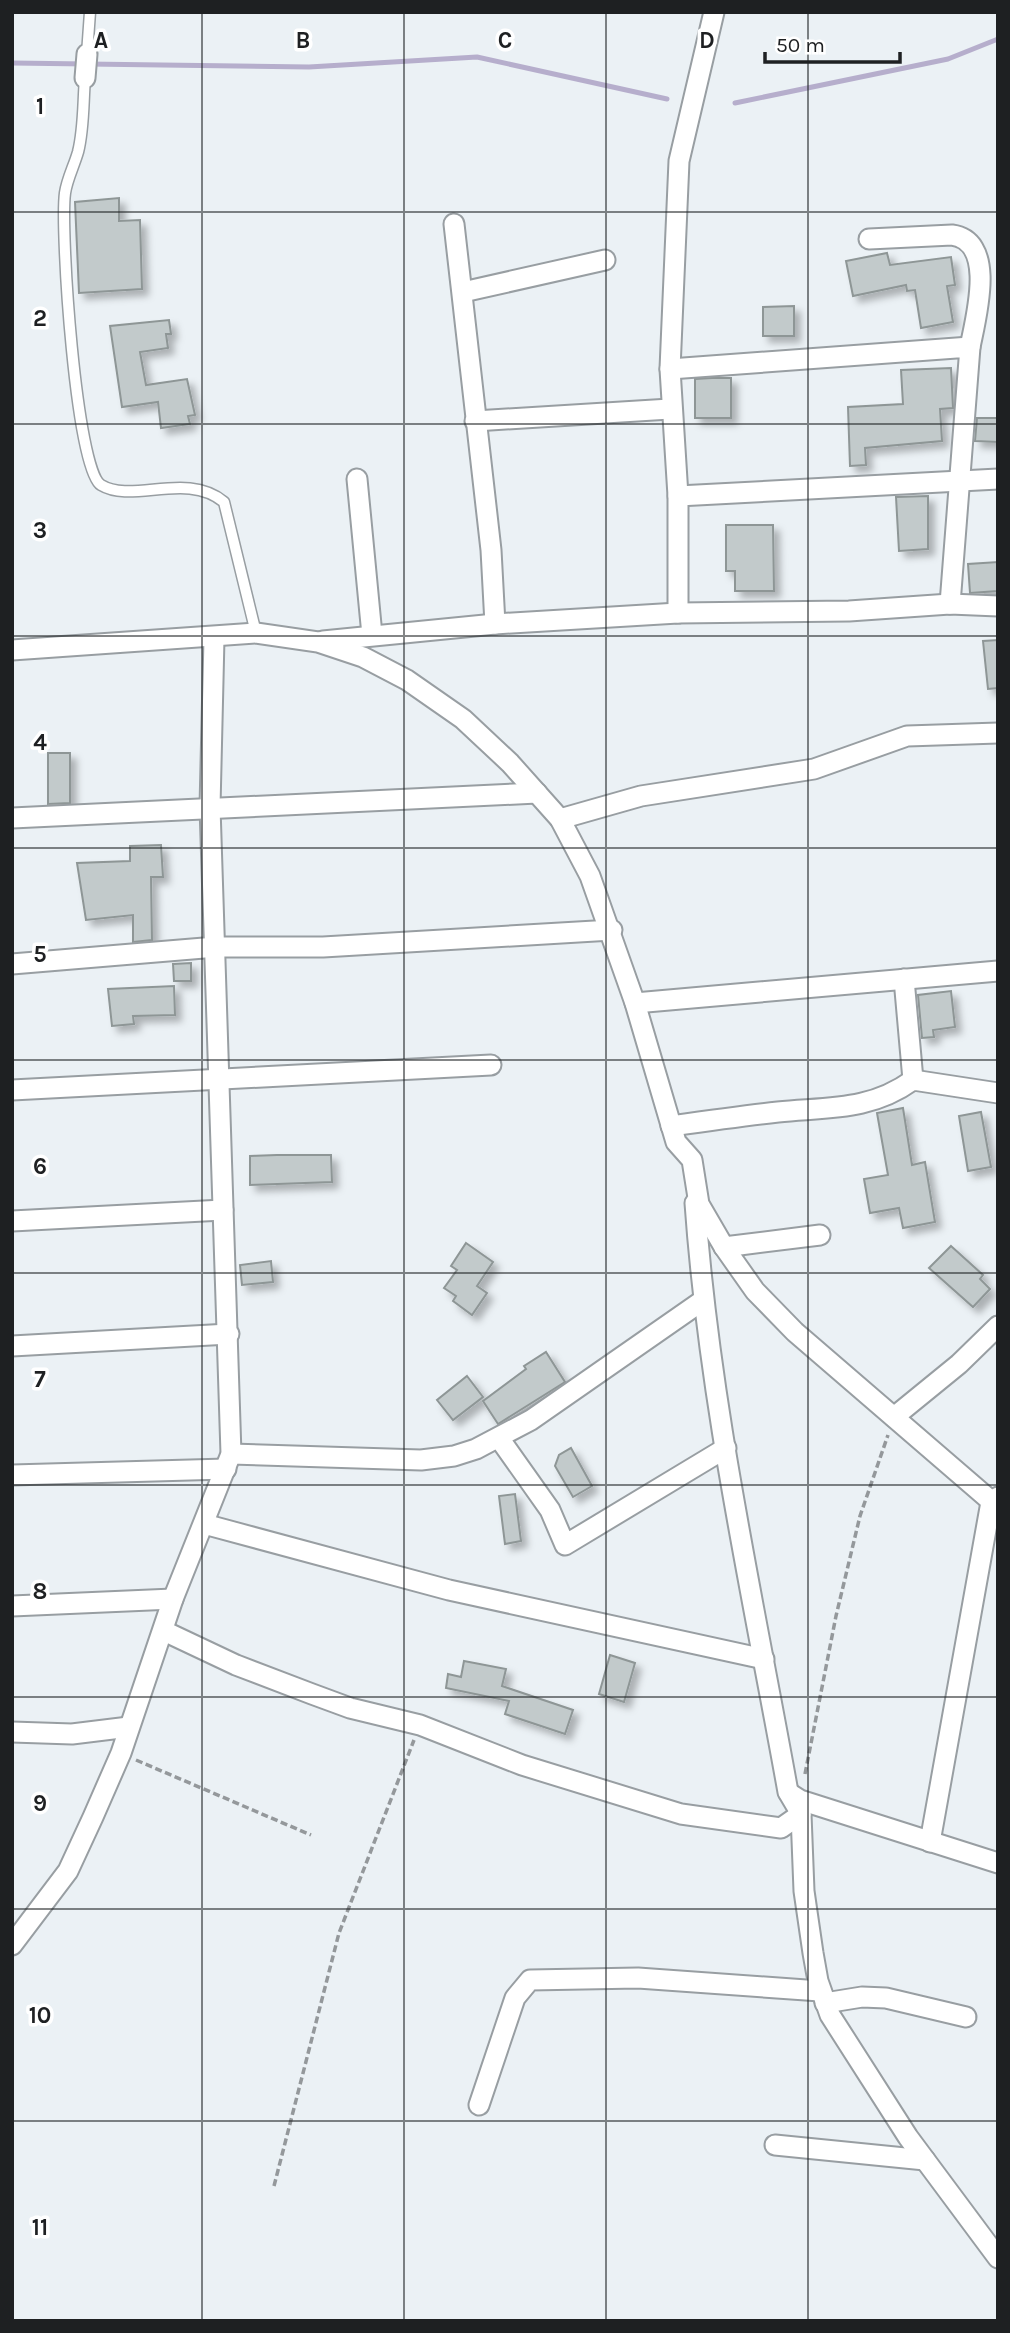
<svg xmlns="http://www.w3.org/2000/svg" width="1010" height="2333" viewBox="0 0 1010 2333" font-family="Karla,sans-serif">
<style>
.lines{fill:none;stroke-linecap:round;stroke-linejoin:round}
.stream{stroke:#b6aecc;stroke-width:5}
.building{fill:#c2cacb;stroke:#8e9696;stroke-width:2;filter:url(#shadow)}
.service-casing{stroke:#989ea2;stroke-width:13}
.minor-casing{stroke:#989ea2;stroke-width:23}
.path{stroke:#94989b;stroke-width:3.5;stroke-dasharray:7 3.5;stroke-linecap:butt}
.service{stroke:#fff;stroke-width:10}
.minor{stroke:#fff;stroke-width:19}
.grid{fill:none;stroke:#1e2022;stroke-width:2;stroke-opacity:0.55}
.grid-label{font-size:23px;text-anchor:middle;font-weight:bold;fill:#1e2022;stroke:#fff;stroke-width:7;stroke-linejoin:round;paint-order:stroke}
</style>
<defs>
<filter id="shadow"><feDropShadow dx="6" dy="6" stdDeviation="3.5" flood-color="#0004"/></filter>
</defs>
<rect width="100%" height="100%" fill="#ebf1f5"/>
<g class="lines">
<g class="stream">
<path d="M12 63 309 67 477 57 667 99"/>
<path d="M735 103 948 59 998 39"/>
</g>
</g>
<g class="building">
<path d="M119 198V221L140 220 142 289 79 293 75 202Z"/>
<path d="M887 253 890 265 951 257 955 285 947 286 953 322 921 328 915 290 907 291 906 285 853 296 846 261Z"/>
<path d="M794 306V336H763V307Z"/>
<path d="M169 320 171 334H166L168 348 140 352 146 385 187 379 195 415 188 416 190 424 161 428 158 402 122 407 110 326Z"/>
<path d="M951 368 953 408 940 409 942 441 865 448 866 465 850 466 848 407 903 404 901 370Z"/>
<path d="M712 378H731V418H695V379Z"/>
<path d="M977 418H998V442L975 441Z"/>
<path d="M928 496V549L899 551 896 497Z"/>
<path d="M726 525H773L774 591H735V571H726Z"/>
<path d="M998 562V591L970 593 968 564Z"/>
<path d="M998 640V688L988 689 983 641Z"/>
<path d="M48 753H70V803L48 804Z"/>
<path d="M161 845 163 877H151L152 940 133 942V915L86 920 77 863 130 861V846Z"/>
<path d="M191 963V981H174L173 964Z"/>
<path d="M174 986 175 1015 133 1016 134 1024 112 1026 108 989Z"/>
<path d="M951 991 955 1027 933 1030 934 1037 922 1038 918 995Z"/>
<path d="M903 1108 912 1165 925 1162 935 1222 903 1228 899 1208 870 1213 864 1179 888 1175 877 1113Z"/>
<path d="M981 1112 991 1167 968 1171 959 1116Z"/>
<path d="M277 1155H331L332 1182 250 1185V1156Z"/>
<path d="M466 1243 493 1262 477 1286 487 1293 472 1315 453 1301 456 1296 444 1288 457 1270 451 1266Z"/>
<path d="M951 1246 983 1275 980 1279 990 1289 973 1307 929 1268Z"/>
<path d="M271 1261 273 1282 242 1285 240 1265Z"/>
<path d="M546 1352 565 1382 498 1424 483 1401 526 1369 524 1366Z"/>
<path d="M467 1376 483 1397 453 1420 437 1400Z"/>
<path d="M571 1448 592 1486 573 1497 555 1466 559 1455Z"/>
<path d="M515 1494 521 1541 505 1544 499 1496Z"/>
<path d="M610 1655 635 1663 624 1702 599 1694Z"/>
<path d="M464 1661 506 1669 502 1686 573 1710 565 1734 505 1714 509 1701 446 1688 448 1674 461 1677Z"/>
</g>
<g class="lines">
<defs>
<g id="service">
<path d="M87 54 90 12"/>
<path d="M85 78C83 102 84 129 78 152 74 166 67 179 65 193 60 230 76 470 101 485 132 504 187 471 224 502L256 633"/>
</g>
<g id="minor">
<path d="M85 78 87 54"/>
<path d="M454 224 491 550 495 624"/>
<path d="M869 239 952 235C997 241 976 317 970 347"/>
<path d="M463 292 605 260"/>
<path d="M670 369 970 347 950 604"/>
<path d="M475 421 670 409"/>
<path d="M357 479 372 635"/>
<path d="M678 496 998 479"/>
<path d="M678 613V496L670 369 679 161 714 12"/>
<path d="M323 641 495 624 678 613 849 611 950 604 998 606"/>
<path d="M12 650 256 633 318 642 363 657 407 680 463 719 510 763 560 819 590 876 635 1003 676 1142 692 1160 699 1204 724 1247 755 1291 795 1332 998 1507"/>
<path d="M12 818 537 793"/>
<path d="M560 819 641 796 814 769 907 736 998 733"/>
<path d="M12 964 216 947H323L612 930"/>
<path d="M904 979 913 1080"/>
<path d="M635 1003 998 971"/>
<path d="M12 1090 491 1065"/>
<path d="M671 1126C707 1121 743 1116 778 1112 829 1107 870 1111 913 1080L998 1093"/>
<path d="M695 1203C709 1402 753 1597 788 1792L801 1814 804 1891 813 1953 818 1981 830 2015 908 2137 998 2258"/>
<path d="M12 1221 223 1210"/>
<path d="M724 1247 820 1235"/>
<path d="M12 1346 229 1334"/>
<path d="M894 1417 959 1364 998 1326"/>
<path d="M499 1438 550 1510 565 1545 726 1448"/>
<path d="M231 1454 421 1460 454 1456 476 1449 531 1420 702 1301"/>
<path d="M12 1475 226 1469"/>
<path d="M204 1524 449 1590 764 1659"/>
<path d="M12 1606 173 1599"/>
<path d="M164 1631 236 1665 312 1694 350 1708 420 1725 522 1765 681 1814 781 1828 801 1814"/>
<path d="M12 1732 72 1734 129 1727"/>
<path d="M789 1793 800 1800 998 1863"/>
<path d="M930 1842 991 1502 998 1497"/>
<path d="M12 1945 68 1871 93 1817 121 1753 173 1599 231 1454 210 807 214 638"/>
<path d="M825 2003 862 1997 886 1998 966 2017"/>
<path d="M479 2105 515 1998 530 1980 638 1978 820 1991"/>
<path d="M775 2145 925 2160"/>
</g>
</defs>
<use href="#service" class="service-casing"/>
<use href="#minor" class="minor-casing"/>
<g class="path">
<path d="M136 1760 311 1835"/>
<path d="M805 1774 836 1616 860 1516 888 1435"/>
<path d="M274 2186 339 1933 414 1740"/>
</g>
<use href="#service" class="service"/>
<use href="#minor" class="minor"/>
</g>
<path class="grid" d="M202 12V2321M404 12V2321M606 12V2321M808 12V2321M12 212H998M12 424H998M12 636H998M12 848H998M12 1060H998M12 1273H998M12 1485H998M12 1697H998M12 1909H998M12 2121H998"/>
<g class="grid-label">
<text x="101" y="48">A</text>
<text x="303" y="48">B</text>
<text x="505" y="48">C</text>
<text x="707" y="48">D</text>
<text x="40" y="114">1</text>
<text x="40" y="326">2</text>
<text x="40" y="538">3</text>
<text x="40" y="750">4</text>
<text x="40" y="962">5</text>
<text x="40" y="1174">6</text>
<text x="40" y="1387">7</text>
<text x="40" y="1599">8</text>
<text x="40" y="1811">9</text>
<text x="40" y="2023">10</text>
<text x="40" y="2235">11</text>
</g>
<rect width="1010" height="2333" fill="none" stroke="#1e2022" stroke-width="28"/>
<path d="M765 52v10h135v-10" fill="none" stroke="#1e2022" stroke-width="3.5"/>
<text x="776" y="52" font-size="21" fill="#1e2022" stroke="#ffffff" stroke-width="5" paint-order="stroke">50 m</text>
</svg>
